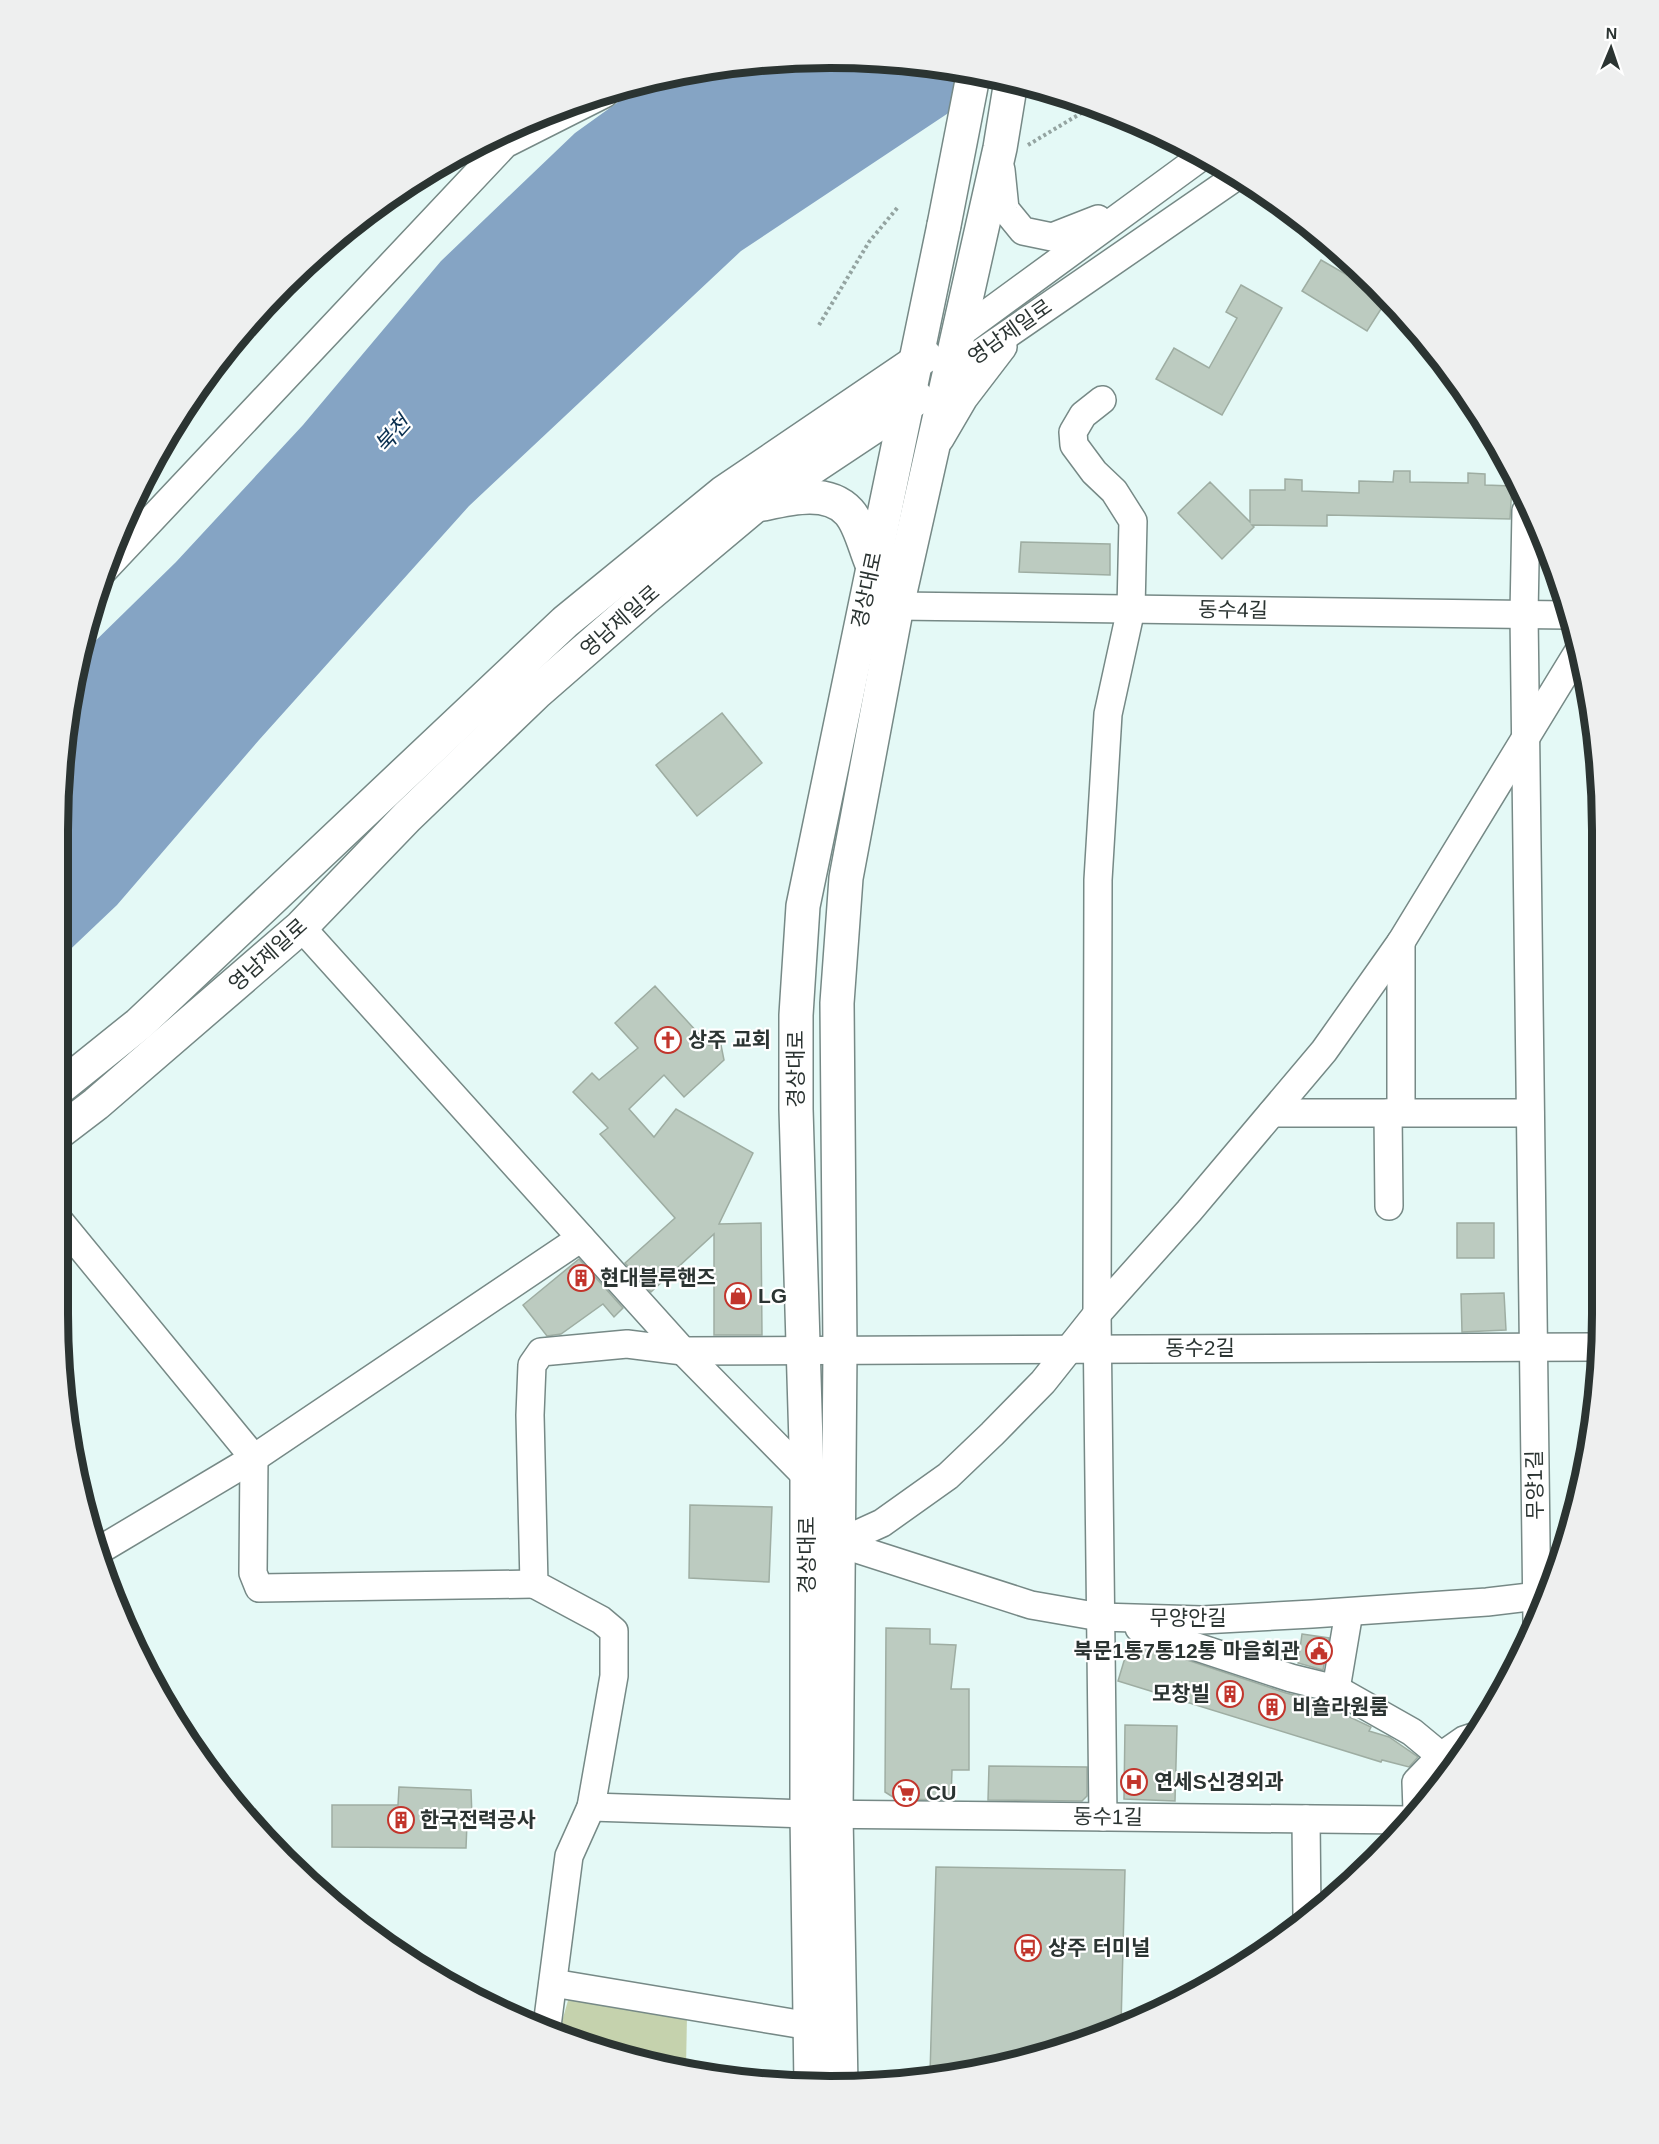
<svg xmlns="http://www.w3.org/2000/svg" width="1659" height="2144" viewBox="0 0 1659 2144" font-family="Helvetica,'Noto Sans KR',sans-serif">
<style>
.green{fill:#c5d2ad}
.water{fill:#85a4c4}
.building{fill:#bccbc0;stroke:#9eada2;stroke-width:1.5}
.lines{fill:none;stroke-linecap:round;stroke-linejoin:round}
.minor-casing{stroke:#768986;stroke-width:30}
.major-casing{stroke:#768986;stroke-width:36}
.path{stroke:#94a4a1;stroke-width:4;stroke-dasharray:3 3;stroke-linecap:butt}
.minor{stroke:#fff;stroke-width:27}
.major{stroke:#fff;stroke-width:33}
.major-bridge-casing{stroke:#768986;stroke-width:36;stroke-linecap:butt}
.major-bridge{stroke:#fff;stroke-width:33}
.labels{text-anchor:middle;stroke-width:4.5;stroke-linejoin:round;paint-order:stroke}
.street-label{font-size:21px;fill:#2b3432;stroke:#fff}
.poi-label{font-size:21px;font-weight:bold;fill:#2b3432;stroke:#fff;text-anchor:start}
.water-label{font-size:22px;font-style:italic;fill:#0b3050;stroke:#fff}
.rim{fill:none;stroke:#2b3432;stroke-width:8}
</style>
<rect width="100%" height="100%" fill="#e4f9f6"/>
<path class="green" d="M569 1997 687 2016 686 2068 630 2061 559 2032Z"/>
<path class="water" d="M830 57 981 72 1001 78 741 251 469 506 259 740 117 905 58 961 59 779 84 652 176 562 303 425 441 261 575 133 646 82 679 72Z"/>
<g class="building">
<path d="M1321 260 1347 275 1351 268 1365 274 1388 298 1367 331 1302 291Z"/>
<path d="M1241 285 1282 308 1222 415 1156 379 1174 348 1209 368 1237 318 1226 312Z"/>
<path d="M1394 471H1410V482L1468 483V473L1485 474V485L1512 486 1510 519 1327 515V526L1252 525 1254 527 1222 559 1178 513 1210 482 1250 522V490H1285V479L1302 480V491L1359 493V481L1393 482Z"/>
<path d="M1021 542 1110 544V575L1019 572Z"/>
<path d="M722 713 762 763 697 816 656 765Z"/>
<path d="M655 986 709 1045 719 1035 724 1060 684 1097 664 1075 629 1109 654 1137 676 1109 753 1153 719 1224 761 1223 762 1335H714V1234L651 1292 625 1263 675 1218 600 1134 608 1128 573 1092 592 1073 599 1080 638 1048 615 1023Z"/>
<rect x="1457" y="1223" width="37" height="35"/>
<path d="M579 1259 623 1308 614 1317 603 1304 561 1334 547 1336 523 1305Z"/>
<path d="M1504 1293 1506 1330 1462 1332 1461 1294Z"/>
<path d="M690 1505 772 1507 769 1582 689 1578Z"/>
<path d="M886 1628 930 1629V1644L956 1645 951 1689H969V1770H952L951 1800 896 1799 885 1792Z"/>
<path d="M1302 1634 1329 1638 1323 1670 1298 1663Z"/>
<path d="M1130 1641 1286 1693 1330 1704 1338 1708 1337 1711 1371 1727 1369 1731 1389 1737 1418 1757 1409 1767 1382 1760 1381 1762 1118 1681Z"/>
<path d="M1125 1725 1177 1726 1175 1801 1124 1799Z"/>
<path d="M989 1766 1087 1767V1796L1082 1801 988 1800Z"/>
<path d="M399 1787 471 1790 472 1817 467 1823 466 1848 332 1847V1805H398Z"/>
<path d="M936 1867 1125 1870 1121 2026 1030 2061 930 2074Z"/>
</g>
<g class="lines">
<defs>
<g id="minor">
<path d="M1001 170 1005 209 1023 231 1052 237 1098 219"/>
<path d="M959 334 1201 157"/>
<path d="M950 374 1237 176"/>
<path d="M1102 400 1083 415 1073 432 1074 445 1094 472 1114 491 1133 521 1131 609 1108 714 1098 880 1097 1314 1103 1817"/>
<path d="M940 439 964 398 1003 347"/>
<path d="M1526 511 1524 614 1537 1622"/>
<path d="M103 571 505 144 604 94"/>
<path d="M897 606 1569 615"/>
<path d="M301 927 683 1351 807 1477"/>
<path d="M1401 1112V942"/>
<path d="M1272 1113H1530"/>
<path d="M1388 1113 1389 1206"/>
<path d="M57 1218 254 1458 253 1573 259 1588 534 1584"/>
<path d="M838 1543 882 1523 948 1476 992 1434 1043 1382 1097 1314 1189 1211 1324 1051 1401 942 1578 652"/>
<path d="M838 1543 1031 1605 1100 1617 1202 1620 1312 1614 1487 1602 1547 1595"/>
<path d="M98 1551 254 1458 581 1238"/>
<path d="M1139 1628 1291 1678 1336 1689 1412 1732 1441 1756 1416 1782 1417 1811"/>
<path d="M1336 1689 1349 1612"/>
<path d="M1441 1756 1464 1740 1476 1736"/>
<path d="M591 1807 807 1814 1409 1820"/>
<path d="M1306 1819 1307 1917"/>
<path d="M553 1983 810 2026"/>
<path d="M547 2026 569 1856 591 1807 614 1676V1631L601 1620 534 1584 530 1415 532 1365 541 1352 627 1344 683 1351 1595 1347"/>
</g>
<g id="major">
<path d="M764 504C791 498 828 489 849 512 860 524 865 548 872 564"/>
<path d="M58 1089 139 1024 565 622 723 493 925 356"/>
<path d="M58 1133 96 1104 301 927 407 817 536 693 645 598 756 505 917 398"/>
<path d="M811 2085 807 1814V1477L796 1109V1015L803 906 944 225"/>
<path d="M841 2086 836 1815 840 1349 837 1003 846 878 897 606 1000 148 1011 81"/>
</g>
</defs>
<use href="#minor" class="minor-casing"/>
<use href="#major" class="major-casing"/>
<g class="path">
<path d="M1028 145 1093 106"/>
<path d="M819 325 869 242 898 207"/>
</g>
<use href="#minor" class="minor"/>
<use href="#major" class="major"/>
<defs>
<path id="major-bridge" d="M944 225 974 71"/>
</defs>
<use href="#major-bridge" class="major-bridge-casing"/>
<use href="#major-bridge" class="major-bridge"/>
</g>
<defs>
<symbol id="church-ring" viewBox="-11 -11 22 22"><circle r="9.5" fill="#fff" stroke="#c2352c" stroke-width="1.5"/><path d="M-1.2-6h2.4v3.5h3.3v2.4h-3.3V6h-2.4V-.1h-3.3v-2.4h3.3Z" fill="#c2352c"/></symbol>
<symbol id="building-ring" viewBox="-11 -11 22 22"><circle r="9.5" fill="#fff" stroke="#c2352c" stroke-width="1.5"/><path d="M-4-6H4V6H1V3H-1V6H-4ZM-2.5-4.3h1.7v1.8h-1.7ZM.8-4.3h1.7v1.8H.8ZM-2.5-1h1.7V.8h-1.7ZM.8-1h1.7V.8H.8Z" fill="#c2352c"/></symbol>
<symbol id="shop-ring" viewBox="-11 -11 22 22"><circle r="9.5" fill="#fff" stroke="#c2352c" stroke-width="1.5"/><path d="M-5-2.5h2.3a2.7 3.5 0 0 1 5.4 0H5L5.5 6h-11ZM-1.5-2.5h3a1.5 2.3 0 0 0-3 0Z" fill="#c2352c"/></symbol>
<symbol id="civic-ring" viewBox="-11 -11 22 22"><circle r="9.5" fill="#fff" stroke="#c2352c" stroke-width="1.5"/><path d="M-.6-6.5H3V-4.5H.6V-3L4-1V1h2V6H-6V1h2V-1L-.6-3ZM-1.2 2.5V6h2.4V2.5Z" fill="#c2352c"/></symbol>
<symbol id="hospital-ring" viewBox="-11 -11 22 22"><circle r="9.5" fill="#fff" stroke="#c2352c" stroke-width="1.5"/><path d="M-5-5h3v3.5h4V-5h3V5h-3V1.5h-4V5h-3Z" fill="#c2352c"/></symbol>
<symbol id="supermarket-ring" viewBox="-11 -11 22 22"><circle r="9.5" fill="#fff" stroke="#c2352c" stroke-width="1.5"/><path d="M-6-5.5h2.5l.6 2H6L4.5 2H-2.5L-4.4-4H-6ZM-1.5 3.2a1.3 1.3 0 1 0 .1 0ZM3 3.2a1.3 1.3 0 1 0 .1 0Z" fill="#c2352c"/></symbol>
<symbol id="bus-ring" viewBox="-11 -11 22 22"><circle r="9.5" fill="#fff" stroke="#c2352c" stroke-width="1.5"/><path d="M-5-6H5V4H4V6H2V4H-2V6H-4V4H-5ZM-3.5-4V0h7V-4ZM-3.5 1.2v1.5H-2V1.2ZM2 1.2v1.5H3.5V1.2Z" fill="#c2352c"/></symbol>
</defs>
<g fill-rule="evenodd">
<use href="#church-ring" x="653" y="1025" width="30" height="30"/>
<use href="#building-ring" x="566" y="1263" width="30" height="30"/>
<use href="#shop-ring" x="723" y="1281" width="30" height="30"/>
<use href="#civic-ring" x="1304" y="1636" width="30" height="30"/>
<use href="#building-ring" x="1215" y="1679" width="30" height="30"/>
<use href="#building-ring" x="1257" y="1692" width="30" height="30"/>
<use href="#hospital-ring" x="1119" y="1767" width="30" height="30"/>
<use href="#supermarket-ring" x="891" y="1778" width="30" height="30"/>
<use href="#building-ring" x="386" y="1805" width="30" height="30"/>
<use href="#bus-ring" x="1013" y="1933" width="30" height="30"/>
</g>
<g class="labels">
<g class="street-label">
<text transform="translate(1010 332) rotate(-35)" y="7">영남제일로</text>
<text transform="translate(867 590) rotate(-78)" y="7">경상대로</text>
<text transform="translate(1233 610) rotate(1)" y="7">동수4길</text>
<text transform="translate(620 621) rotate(-41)" y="7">영남제일로</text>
<text transform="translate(268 955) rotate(-42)" y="7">영남제일로</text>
<text transform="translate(796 1069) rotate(-90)" y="7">경상대로</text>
<text x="1200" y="1355">동수2길</text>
<text transform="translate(1535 1485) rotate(-91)" y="7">무양1길</text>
<text transform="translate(807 1555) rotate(-90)" y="7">경상대로</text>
<text x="1188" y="1625">무양안길</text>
<text transform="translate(1108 1817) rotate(1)" y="7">동수1길</text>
</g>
<g class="poi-label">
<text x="688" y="1047">상주 교회</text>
<text x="600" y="1285">현대블루핸즈</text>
<text x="758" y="1303">LG</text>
<text x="1300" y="1658" text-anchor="end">북문1통7통12통 마을회관</text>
<text x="1210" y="1701" text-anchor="end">모창빌</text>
<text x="1292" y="1714">비숄라원룸</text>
<text x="1154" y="1789">연세S신경외과</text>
<text x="926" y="1800">CU</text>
<text x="420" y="1827">한국전력공사</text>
<text x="1048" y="1955">상주 터미널</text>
</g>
<g class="water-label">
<text transform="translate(392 434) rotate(-48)" y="8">북천</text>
</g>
</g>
<path d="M0 0H1659V2144H0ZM830 68H830A762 762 0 0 1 1592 830V1314A762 762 0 0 1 830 2076H830A762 762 0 0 1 68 1314V830A762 762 0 0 1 830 68Z" fill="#eeefef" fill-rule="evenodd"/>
<path class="rim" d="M830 68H830A762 762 0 0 1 1592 830V1314A762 762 0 0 1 830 2076H830A762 762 0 0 1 68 1314V830A762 762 0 0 1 830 68Z"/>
<g transform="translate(1611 48) rotate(2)" stroke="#ffffff" stroke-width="4.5" paint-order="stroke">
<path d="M0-4.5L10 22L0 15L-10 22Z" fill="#2b3432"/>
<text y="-9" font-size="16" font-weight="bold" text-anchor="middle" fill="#2b3432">N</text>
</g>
</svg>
